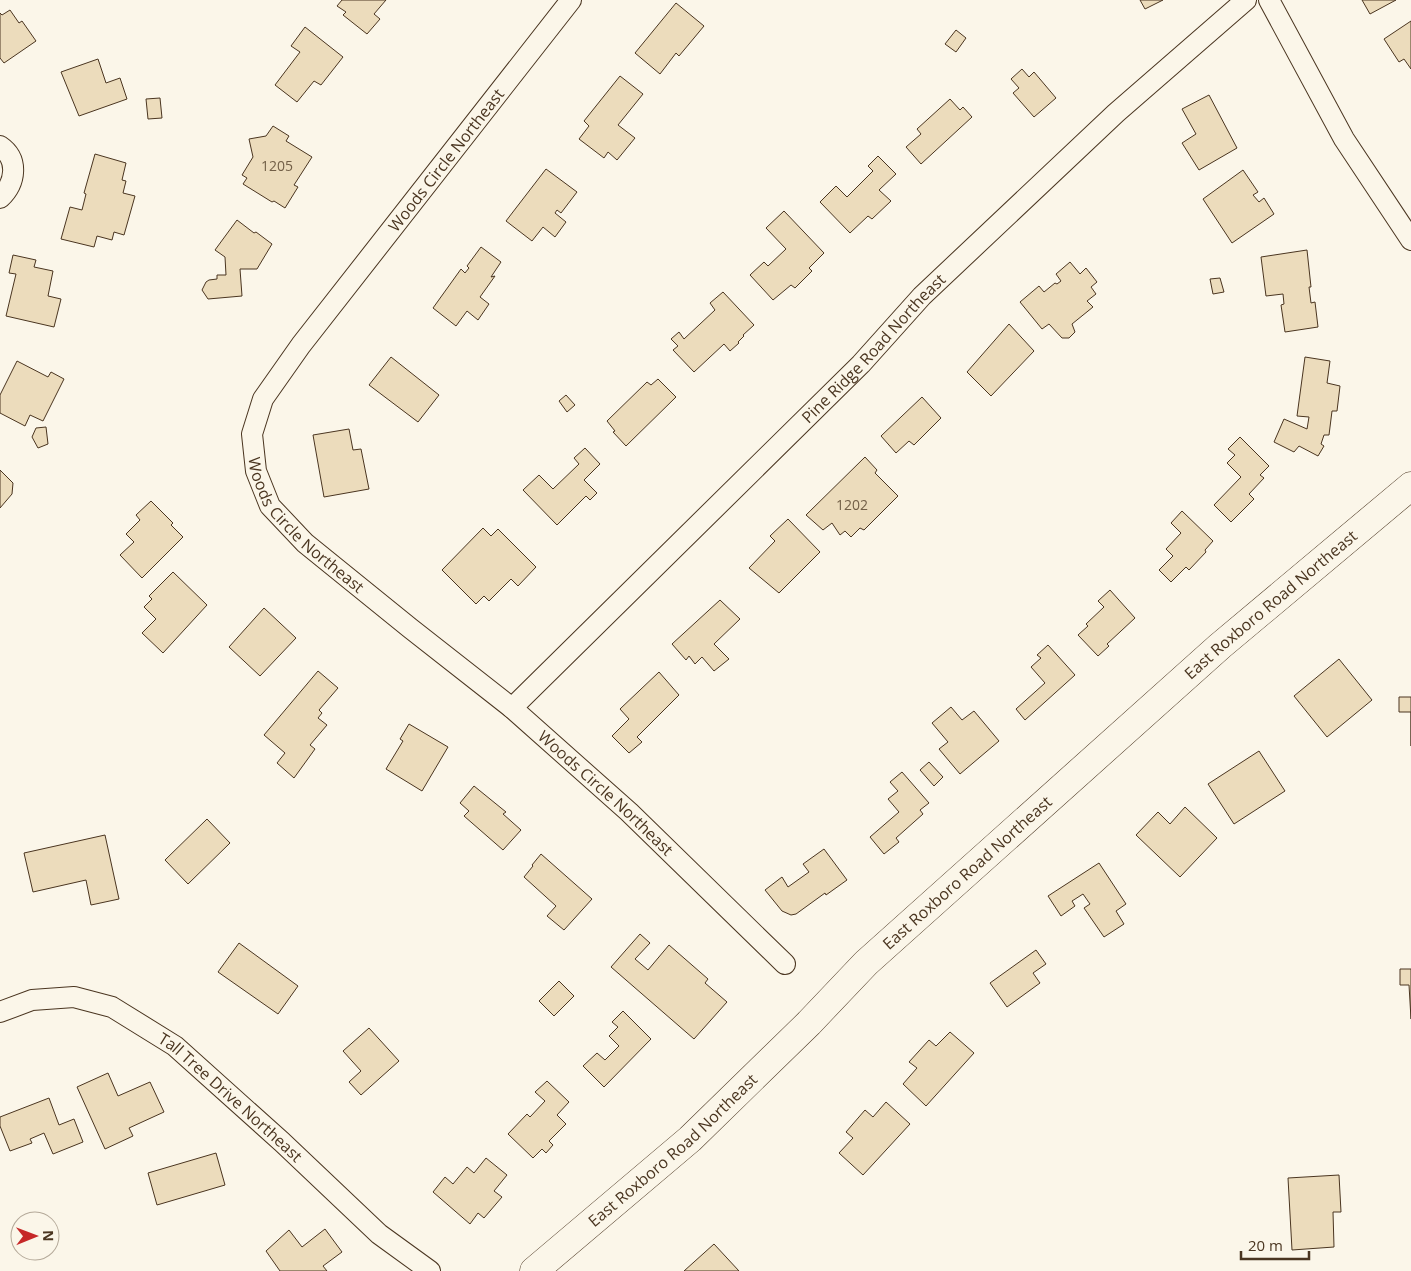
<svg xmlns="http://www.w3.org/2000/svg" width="1411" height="1271" viewBox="0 0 1411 1271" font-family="'Open Sans',sans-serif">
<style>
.building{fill:#ecdcbc;stroke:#4a3520}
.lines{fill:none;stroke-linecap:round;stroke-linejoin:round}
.minor-casing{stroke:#4a3520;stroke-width:22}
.secondary-casing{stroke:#4a3520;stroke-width:29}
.minor{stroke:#fbf6e9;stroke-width:20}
.secondary{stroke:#fbf6e9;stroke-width:28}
.labels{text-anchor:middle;stroke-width:4;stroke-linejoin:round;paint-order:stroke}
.number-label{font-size:14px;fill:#725f47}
.street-label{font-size:16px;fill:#4a3520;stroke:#fbf6e9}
</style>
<rect width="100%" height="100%" fill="#fbf6e9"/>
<g class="building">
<path d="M342 0H386L374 14 380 19 367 34 343 15 346 12 337 6Z"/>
<path d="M1140 0H1163L1145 9Z"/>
<path d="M1362 0H1396L1370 14Z"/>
<path d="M676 3 704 26 679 56 676 53 660 74 635 53Z"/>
<path d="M10 10 19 23 22 21 36 41 4 63 0 58V13L2 15Z"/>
<path d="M1411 21V69L1404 59 1399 62 1384 39Z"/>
<path d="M305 27 343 57 321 85 314 81 297 102 275 85 300 52 291 46Z"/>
<path d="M956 30 966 38 956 52 945 44Z"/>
<path d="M98 59 106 83 120 78 127 99 79 116 61 72Z"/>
<path d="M1022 69 1029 77 1034 72 1056 98 1034 117 1013 93 1019 88 1011 79Z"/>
<path d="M620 76 643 94 618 125 635 138 617 160 608 152 604 158 579 139 589 126 584 121Z"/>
<path d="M1209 95 1237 148 1199 170 1182 143 1196 134 1182 109Z"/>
<path d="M160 98 162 118 148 119 146 99Z"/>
<path d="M950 99 960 110 963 107 972 117 921 164 906 147 921 134 917 129Z"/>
<path d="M273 126 289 136 286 141 312 157 294 185 298 187 285 208 274 201 272 202 243 184 247 178 242 175 253 157 249 139 266 136Z"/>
<path d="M95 154 126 163 122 180 126 181 123 193 135 196 124 235 114 232 112 240 97 236 94 247 61 239 70 207 82 210 86 194 84 193Z"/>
<path d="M878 156 896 174 879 190 891 201 872 219 868 216 850 233 820 202 836 186 847 197 873 171 868 166Z"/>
<path d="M546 169 577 192 561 213 557 210 555 213 566 222 555 237 543 227 532 241 506 221Z"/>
<path d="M1243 170 1258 192 1253 195 1259 202 1264 198 1274 214 1232 243 1203 199Z"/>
<path d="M784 211 824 253 809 268 812 271 795 288 791 285 773 300 750 275 764 262 768 266 786 249 766 228Z"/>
<path d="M237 220 254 233 256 232 272 244 257 269H240L242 296 208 299 202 290 206 282 209 280 217 279V275H226L225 257 215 250Z"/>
<path d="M481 247 501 262 491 277 495 276 480 297 489 304 478 320 467 311 456 326 433 308 461 269 465 273 469 268 467 266Z"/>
<path d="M1307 250 1311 287H1309L1311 303 1315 302 1318 327 1285 332 1281 305 1284 304 1283 294 1266 296 1261 257Z"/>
<path d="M13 255 36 260 34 267 53 271 48 296 61 299 54 327 6 316 16 274 9 273Z"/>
<path d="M1070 262 1080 274 1086 268 1097 282 1091 287 1096 294 1087 301 1093 307 1072 324 1075 332 1069 338H1062L1049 324 1042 329 1020 302 1039 286 1044 292 1055 283 1057 284 1061 281 1056 274Z"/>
<path d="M1220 278 1224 292 1213 294 1210 279Z"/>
<path d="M723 292 754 325 743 335 744 336 738 342 739 343 730 351 724 344 694 372 673 350 678 346 671 339 679 332 684 339 715 310 710 303Z"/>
<path d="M1009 324 1034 351 991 396 967 372Z"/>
<path d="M391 357 439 395 418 422 369 385Z"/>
<path d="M1305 357 1330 361 1327 383 1340 386 1337 411H1332L1329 435H1324L1321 444 1324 446 1318 456 1299 446 1294 452 1274 442 1284 419 1307 429 1309 417 1297 416Z"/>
<path d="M17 361 48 377 51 372 64 379 43 421 30 415 25 426 0 413V395Z"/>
<path d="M658 379 676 397 626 446 613 432 615 431 607 421 647 382 651 385Z"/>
<path d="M566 395 575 405 567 412 559 401Z"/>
<path d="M922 397 941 418 914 445 909 441 896 453 881 436Z"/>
<path d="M46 427 48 444 38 448 32 437 36 428Z"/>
<path d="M349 429 353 450 361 449 369 489 324 497 313 435Z"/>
<path d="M1240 437 1269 466 1260 475 1264 478 1249 494 1254 499 1231 522 1214 505 1241 477 1227 463 1235 455 1228 449Z"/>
<path d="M585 448 600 464 584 480 597 493 590 500 586 496 557 525 523 490 539 475 553 489 579 464 574 458Z"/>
<path d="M865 457 877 470 875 473 898 496 864 530 860 528 851 537 845 531 840 535 832 523 823 530 806 515Z"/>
<path d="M0 470 13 483 12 494 0 508Z"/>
<path d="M151 501 173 523 171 525 183 537 142 578 120 555 134 542 126 534 140 520 136 515Z"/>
<path d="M1182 511 1213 541 1205 550 1206 552 1189 570 1186 567 1171 582 1159 570 1173 556 1166 549 1181 533 1171 523Z"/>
<path d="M788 519 820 552 779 593 749 568 775 541 770 536Z"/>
<path d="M483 528 491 536 498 529 536 567 518 586 511 579 489 601 484 596 476 604 442 570Z"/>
<path d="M173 572 207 605 163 653 142 633 156 619 144 607 152 599 149 596Z"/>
<path d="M1110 590 1135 618 1107 644 1109 646 1098 656 1078 635 1088 626 1086 624 1104 607 1098 601Z"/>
<path d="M720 600 740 619 714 644 729 659 714 671 702 657 695 664 689 656 686 660 672 644Z"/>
<path d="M264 608 296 638 260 676 229 647Z"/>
<path d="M1048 645 1075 675 1025 720 1016 709 1045 683 1031 667 1041 658 1037 655Z"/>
<path d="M1339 659 1372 700 1327 737 1294 696Z"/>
<path d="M318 671 338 688 319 710 322 713 318 718 327 725 310 745 315 749 294 778 277 763 285 753 264 735Z"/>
<path d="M659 672 679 695 637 737 642 742 629 753 612 736 629 719 620 709Z"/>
<path d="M1399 697H1411V746V712H1399Z"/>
<path d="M951 707 962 720 974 711 999 741 960 774 939 749 948 742 932 723Z"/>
<path d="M409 724 448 747 422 791 386 769 403 741 400 739Z"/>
<path d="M1259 751 1285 791 1234 824 1208 784Z"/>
<path d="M929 762 943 777 934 786 920 770Z"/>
<path d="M902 772 929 803 920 810 923 814 896 838 899 842 884 854 870 837 899 812 888 799 898 791 890 782Z"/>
<path d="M474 786 506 812 503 814 521 830 503 850 464 816 469 811 460 803Z"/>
<path d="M1185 807 1217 838 1180 877 1136 835 1158 812 1170 824Z"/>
<path d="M207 819 230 843 188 884 165 860Z"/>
<path d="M105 835 119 899 91 905 86 880 33 892 24 853Z"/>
<path d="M824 849 847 880 826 895 825 893 796 914 791 915 782 911 765 890 782 877 788 887 809 872 803 864Z"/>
<path d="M541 854 592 899 564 930 547 916 556 906 524 877 533 866 532 865Z"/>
<path d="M1099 863 1126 904 1116 911 1124 924 1104 937 1084 908 1090 904 1083 894 1072 901 1075 906 1061 916 1048 896Z"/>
<path d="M640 934 650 943 635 959 648 970 669 945 708 979 705 983 727 1002 694 1039 611 967Z"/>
<path d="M239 943 298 986 278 1014 218 972Z"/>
<path d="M1036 950 1046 964 1033 973 1040 983 1007 1007 990 983Z"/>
<path d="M1400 969H1411V1019L1409 985H1400Z"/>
<path d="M559 981 574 996 554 1016 539 1001Z"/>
<path d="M623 1011 651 1039 604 1087 583 1066 597 1053 605 1060 619 1046 609 1036 618 1027 612 1022Z"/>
<path d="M369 1028 399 1061 361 1095 349 1082 361 1071 343 1051Z"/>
<path d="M950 1032 974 1053 926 1106 903 1084 917 1068 909 1062 929 1040 936 1046Z"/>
<path d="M108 1073 118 1096 150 1082 164 1112 129 1128 133 1136 105 1149 77 1087Z"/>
<path d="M547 1081 569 1102 557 1115 566 1124 549 1141 553 1145 546 1153 542 1149 533 1158 508 1134 527 1114 530 1117 545 1101 535 1092Z"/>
<path d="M49 1098 59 1125 74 1119 83 1142 53 1154 44 1133 30 1139 32 1143 10 1151 0 1126V1117Z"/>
<path d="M886 1102 910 1124 863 1175 839 1153 853 1138 846 1132 865 1110 873 1117Z"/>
<path d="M216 1153 225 1185 157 1205 148 1173Z"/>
<path d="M486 1158 507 1175 494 1191 502 1197 484 1218 478 1213 470 1224 433 1192 445 1177 453 1184 467 1167 474 1173Z"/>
<path d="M1339 1175 1341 1212H1333L1334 1247 1292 1250 1288 1178Z"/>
<path d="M325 1229 342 1252 323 1266 327 1271H280L266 1251 289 1230 302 1247Z"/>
<path d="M714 1244 739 1271H684Z"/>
</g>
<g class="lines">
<defs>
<g id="minor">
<path id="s1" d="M571 0 301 345 263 399 252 434 256 471 270 506 305 543 410 628 512 708 629 812 785 964"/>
<path d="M1269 0 1344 139 1411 240"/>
<path d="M0 146C19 159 16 183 0 198"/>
<path id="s2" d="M512 708 861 364 922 296 1116 113 1246 0"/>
<path id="s3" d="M0 1012 32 1000 74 997 112 1007 175 1046 282 1142 379 1234 430 1271"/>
</g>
<g id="secondary">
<path id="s4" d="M534 1271 690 1139 809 1023 866 963 1220 646 1411 486"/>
</g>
</defs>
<use href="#minor" class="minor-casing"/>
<use href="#secondary" class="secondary-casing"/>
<use href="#minor" class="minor"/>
<use href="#secondary" class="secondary"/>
</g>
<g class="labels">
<g class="number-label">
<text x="277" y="171">1205</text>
<text x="852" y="510">1202</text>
</g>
<g class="street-label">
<text transform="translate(446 160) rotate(-52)" y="6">Woods Circle Northeast</text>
<text dy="6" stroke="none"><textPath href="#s2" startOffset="510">Pine Ridge Road Northeast</textPath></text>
<text dy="6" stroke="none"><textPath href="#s1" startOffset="652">Woods Circle Northeast</textPath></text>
<text dy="6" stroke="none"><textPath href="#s4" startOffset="994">East Roxboro Road Northeast</textPath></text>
<text dy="6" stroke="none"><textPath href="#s1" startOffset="1058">Woods Circle Northeast</textPath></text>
<text dy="6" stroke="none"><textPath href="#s4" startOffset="589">East Roxboro Road Northeast</textPath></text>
<text dy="6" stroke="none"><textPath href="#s3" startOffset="265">Tall Tree Drive Northeast</textPath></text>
<text dy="6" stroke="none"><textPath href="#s4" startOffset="184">East Roxboro Road Northeast</textPath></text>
</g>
</g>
<g transform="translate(35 1236) rotate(89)"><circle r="24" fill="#fbf6e9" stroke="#b4a999"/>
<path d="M0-4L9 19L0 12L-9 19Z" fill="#c62828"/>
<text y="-8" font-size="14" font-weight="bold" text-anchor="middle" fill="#4a3520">N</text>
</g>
<path d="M1241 1251v8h68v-8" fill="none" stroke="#4a3520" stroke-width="2.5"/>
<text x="1248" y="1251" font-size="15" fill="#4a3520" stroke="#fbf6e9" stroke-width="4" paint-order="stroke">20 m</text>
</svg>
